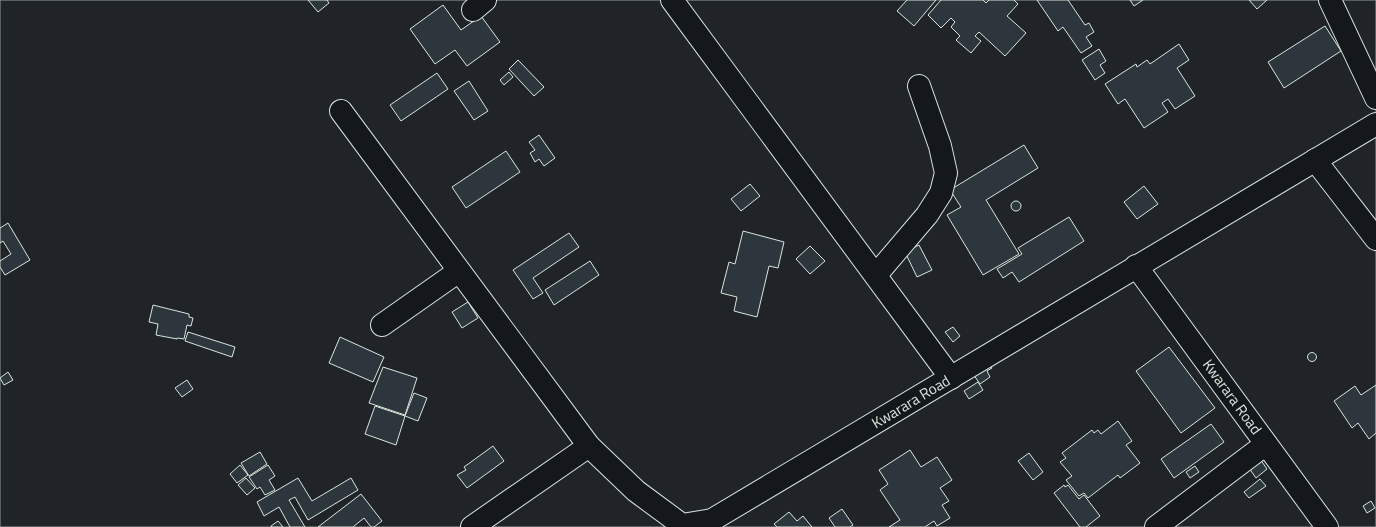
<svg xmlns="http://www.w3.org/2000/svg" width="1376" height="527" viewBox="0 0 1376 527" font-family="'Titillium Web',sans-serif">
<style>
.green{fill:#202428;stroke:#939e99}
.building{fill:#2c363c;stroke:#d8e6dc}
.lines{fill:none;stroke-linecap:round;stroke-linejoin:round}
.minor-casing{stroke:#d8e6dc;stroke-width:24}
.minor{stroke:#14181c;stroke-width:22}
.labels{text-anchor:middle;stroke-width:3;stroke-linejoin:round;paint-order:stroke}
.street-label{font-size:15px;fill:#d8e6dc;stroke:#14181c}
</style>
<rect width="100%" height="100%" fill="#14181c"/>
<rect class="green" x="0" y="0" width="1376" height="527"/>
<g class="building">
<path d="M308 0H327L329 3 318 12Z"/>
<path d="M907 0H936L914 26 897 11Z"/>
<path d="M941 0H983L986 3 989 0H1014L1018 4 1007 16 1026 33 1005 56 979 32 975 36 981 41 971 53 956 40 960 36 951 27 955 22 951 18 941 28 928 15Z"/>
<path d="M1037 0H1068L1085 25 1089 23 1094 32 1086 37 1092 46 1081 53 1063 27 1058 31Z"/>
<path d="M1130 0H1143L1134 6Z"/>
<path d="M1249 0H1267L1257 9Z"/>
<path d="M443 5 461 30 481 16 500 42 467 66 455 50 435 64 410 29Z"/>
<path d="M1325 26 1341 51 1284 88 1268 62Z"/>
<path d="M1179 44 1189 60 1177 68 1195 96 1175 109 1168 99 1162 103 1168 112 1144 128 1125 99 1118 104 1105 84 1136 64 1137 67 1147 60 1150 64Z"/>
<path d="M1099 49 1106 61 1100 65 1105 73 1095 80 1082 60Z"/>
<path d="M518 60 544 87 534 96 509 69Z"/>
<path d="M509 72 513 77 504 85 500 80Z"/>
<path d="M437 73 448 89 401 121 390 105Z"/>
<path d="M469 81 488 111 474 120 454 91Z"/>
<path d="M539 135 555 158 544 166 539 159 535 162 530 153 535 150 529 142Z"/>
<path d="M1024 145 1038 168 986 200 1019 254 983 275 947 215 961 207 950 190Z"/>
<path d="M506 151 520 172 466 208 452 187Z"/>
<path d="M750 184 760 196 741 211 731 199Z"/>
<path d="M1144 186 1158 204 1137 219 1124 202Z"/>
<circle cx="1016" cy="206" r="5"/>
<path d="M1069 217 1084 241 1019 282 1012 272 1003 278 997 269 1022 254 1018 248Z"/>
<path d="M8 223 30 260 5 275 0 267V261L11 254 3 241 0 243V228Z"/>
<path d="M743 231 784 242 778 268 769 266 757 317 734 311 737 297 721 293 729 262 735 264Z"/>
<path d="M569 233 579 247 533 278 543 293 533 299 513 270Z"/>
<path d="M919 245 932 270 917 277 905 252Z"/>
<path d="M810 246 825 261 810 274 796 259Z"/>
<path d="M590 261 599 275 554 305 545 290Z"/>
<path d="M468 302 478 318 462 328 452 312Z"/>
<path d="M153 305 189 314V317L193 318 191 326 187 325 184 339 177 338V339L156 335 158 324 149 322Z"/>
<path d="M953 327 960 336 953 342 945 332Z"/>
<path d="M188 332 235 347 232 357 185 341Z"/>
<path d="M340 337 384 357 373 382 329 363Z"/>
<path d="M1169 347 1215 408 1181 433 1136 371Z"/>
<circle cx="1312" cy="357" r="4.5"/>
<path d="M987 360 992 368 987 371 990 377 980 384 971 371Z"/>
<path d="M383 367 417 378 405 415 369 403Z"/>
<path d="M8 372 13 380 4 385 0 378Z"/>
<path d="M187 380 193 389 182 397 175 388Z"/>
<path d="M978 382 983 390 969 399 964 391Z"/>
<path d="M1376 385V433L1369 439 1358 423 1352 428 1334 401 1355 386 1361 395Z"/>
<path d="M414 393 427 398 418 421 405 416Z"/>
<path d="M375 406 405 416 396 445 365 434Z"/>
<path d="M1118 421 1132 441 1126 445 1140 463 1120 478 1118 475 1088 498 1084 493 1079 496 1066 480 1072 476 1060 462 1066 458 1062 453 1092 430 1094 433 1098 430 1101 434Z"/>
<path d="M1211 424 1224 442 1174 478 1161 459Z"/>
<path d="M493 446 504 461 467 488 457 475 466 470 464 467Z"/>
<path d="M910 450 921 467 937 457 952 480 940 488 949 501 942 505 950 518 937 526 934 521 925 527H889L900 520 880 490 888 484 879 470Z"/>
<path d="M260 452 267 464 249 476 241 463Z"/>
<path d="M1029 453 1043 472 1033 480 1018 461Z"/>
<path d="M1260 459 1267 469 1256 478 1249 468Z"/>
<path d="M240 465 248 475 237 483 230 474Z"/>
<path d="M268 465 275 476 269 480 275 490 265 495 260 487 257 489 249 477Z"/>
<path d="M1195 466 1199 472 1190 478 1186 472Z"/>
<path d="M246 478 255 488 247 495 238 485Z"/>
<path d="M298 478 312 501 351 478 358 490 308 520 295 497 289 500 305 527H290L279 507 264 516 257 502Z"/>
<path d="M1260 479 1266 486 1249 498 1244 492Z"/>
<path d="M1064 485 1065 487 1068 485 1079 499 1084 495 1100 516 1086 527H1080L1054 493Z"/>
<path d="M361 494 382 521 374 527H371L364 518 353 527H318Z"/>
<path d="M1371 501 1375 508 1367 513 1363 506Z"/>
<path d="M842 509 853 525 850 527H835L829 518Z"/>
<path d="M789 512 797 521 803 516 812 527H777L774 524Z"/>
<path d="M278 521 283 527H271V526Z"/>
</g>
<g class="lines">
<defs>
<g id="minor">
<path d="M672 0 951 378"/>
<path d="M1330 0 1376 98"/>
<path d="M473 10 485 0"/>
<path d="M341 111 589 446 636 491 682 525 712 520 1376 124"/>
<path d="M1315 160 1376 239"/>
<path d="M1136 266 1327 527"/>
<path d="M876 275 927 215 941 193 946 173 940 146 919 86"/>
<path d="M382 325 459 271"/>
<path d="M472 527 589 446"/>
<path d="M1156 527 1266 444"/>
</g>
</defs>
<use href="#minor" class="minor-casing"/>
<use href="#minor" class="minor"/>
</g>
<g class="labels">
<g class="street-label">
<text transform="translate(1232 397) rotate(54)" y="5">Kwarara Road</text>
<text transform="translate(911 402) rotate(-31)" y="5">Kwarara Road</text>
</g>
</g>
</svg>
